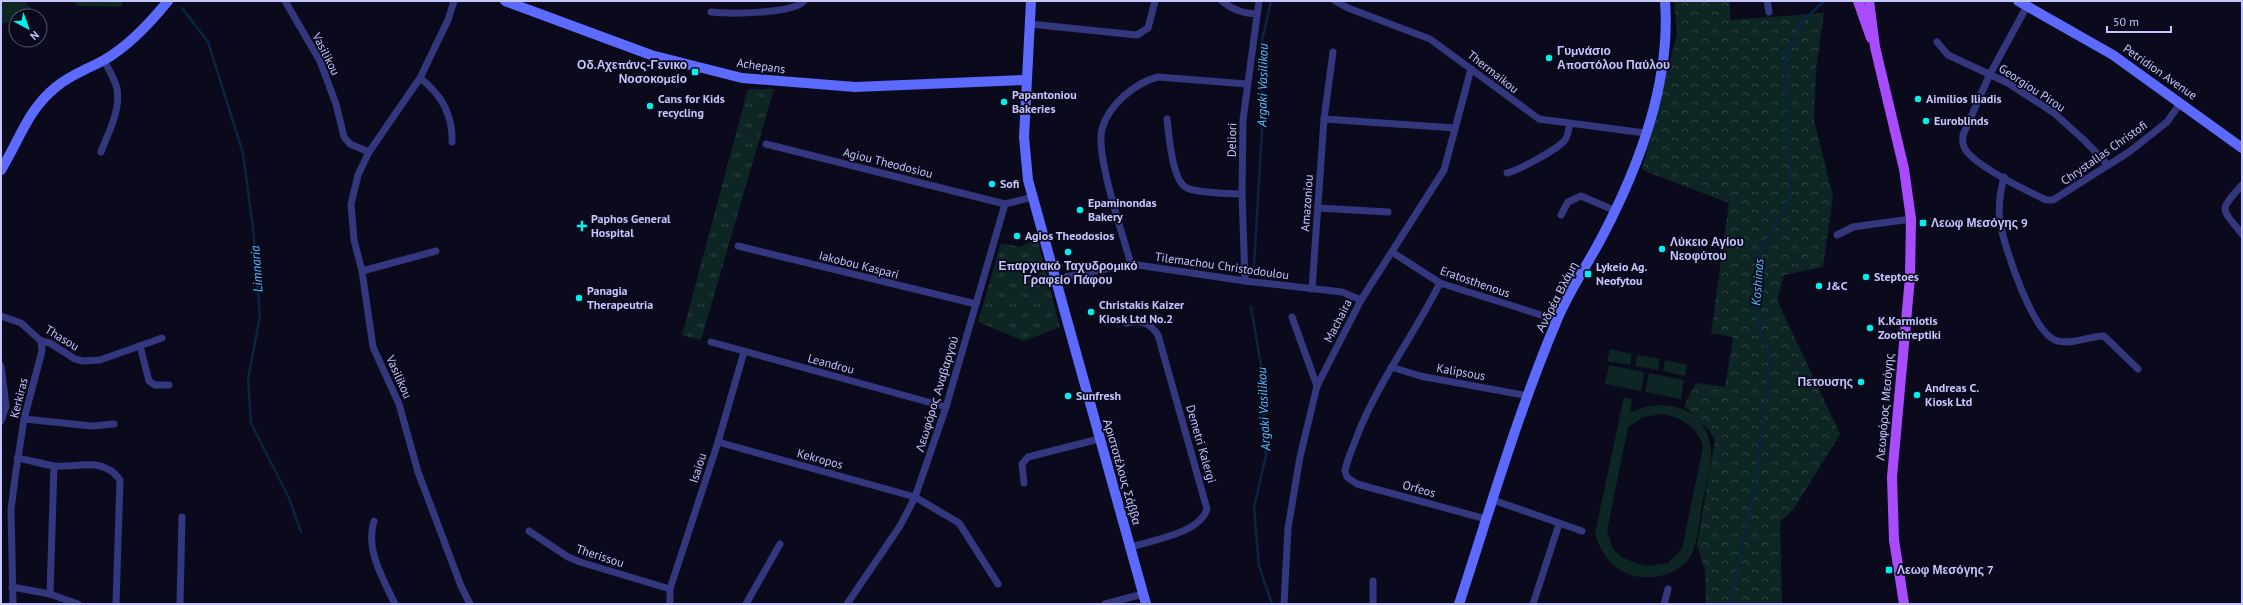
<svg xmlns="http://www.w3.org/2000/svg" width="2243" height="605" viewBox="0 0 2243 605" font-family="'PT Sans',sans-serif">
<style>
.green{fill:#0d2623;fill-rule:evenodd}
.forest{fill:url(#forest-crowns)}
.park{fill:url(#park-tufts)}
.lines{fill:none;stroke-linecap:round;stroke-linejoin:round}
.stream{stroke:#082541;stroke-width:2.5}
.street{stroke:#32377e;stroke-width:7}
.secondary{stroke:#5c6aff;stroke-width:10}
.primary{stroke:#a94cff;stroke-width:10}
.poi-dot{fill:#00f0ee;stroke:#0b0a1c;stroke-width:1.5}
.labels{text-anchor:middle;stroke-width:3.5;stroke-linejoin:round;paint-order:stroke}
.poi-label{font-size:12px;font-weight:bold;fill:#c5c5ff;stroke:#0b0a1c;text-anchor:start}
.street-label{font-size:12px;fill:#c5c5ff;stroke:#0b0a1c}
.water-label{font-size:13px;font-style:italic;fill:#53c2ff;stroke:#0b0a1c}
</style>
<defs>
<pattern id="forest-crowns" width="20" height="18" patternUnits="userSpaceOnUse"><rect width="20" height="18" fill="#0d2623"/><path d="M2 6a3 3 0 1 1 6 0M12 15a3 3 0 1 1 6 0" fill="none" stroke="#2f4444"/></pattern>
<pattern id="park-tufts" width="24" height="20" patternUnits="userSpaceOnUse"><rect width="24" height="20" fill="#0d2623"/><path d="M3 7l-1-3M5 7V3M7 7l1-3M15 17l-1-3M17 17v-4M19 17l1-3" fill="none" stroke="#2f4444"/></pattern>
</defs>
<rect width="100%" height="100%" fill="#0b0a1c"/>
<g class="green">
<path d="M1 1H25L33 11 16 16V18L1 25Z"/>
<path d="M74 1H123L121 7 77 6Z"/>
<path d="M1610 349 1632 354 1630 365 1607 361Z"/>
<path d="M1637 355 1660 359 1658 370 1635 366Z"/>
<path d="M1665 360 1687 365 1685 376 1663 371Z"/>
<path d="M1609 365 1644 372 1641 391 1605 384Z"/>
<path d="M1649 373 1684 380 1681 399 1645 392Z"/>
<path d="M1624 397 1632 399 1630 413C1660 397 1703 405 1710 443 1714 461 1706 482 1703 500 1700 515 1699 532 1694 548 1687 573 1653 582 1631 575 1611 568 1600 552 1595 533ZM1663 414C1681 417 1699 428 1703 447L1682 549 1668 563 1648 566 1638 564 1621 557 1613 549 1607 531 1628 427 1643 417Z"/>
</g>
<path class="forest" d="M1674 1H1730V20L1824 13 1816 69 1814 120 1833 197 1823 267 1784 275 1777 300 1840 434 1793 510 1780 522 1782 604H1706L1705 570 1697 545 1715 440 1709 430 1684 406 1696 383 1725 387 1733 337 1711 333 1729 203 1642 170 1677 34Z"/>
<g class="park">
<path d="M748 89H774L701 340 682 335Z"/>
<path d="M1037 238 1060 327 1024 341 978 322 1001 243 1020 247Z"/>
</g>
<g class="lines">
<g class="stream">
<path d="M182 8 208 42 243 153 253 228 260 316 248 379 251 423 289 498 301 532"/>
<path d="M1254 266 1262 130 1261 45 1271 1"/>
<path d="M1251 307 1261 365 1266 455 1254 508 1259 566 1272 604"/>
<path d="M1730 604 1755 486 1770 359 1755 311 1759 255 1791 196 1785 60 1799 25 1824 1"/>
</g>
<g class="street">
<path d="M285 1 320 61 336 104 344 137 350 144 369 152"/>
<path d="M454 1 448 20 420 78 369 152 358 175 351 204 354 240 362 271 373 347 399 404 418 472 461 586 470 604"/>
<path d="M1222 1C1233 10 1242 13 1257 14"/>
<path d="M1335 1 1348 8 1430 39 1539 119 1645 133"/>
<path d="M1767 1 1769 12"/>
<path d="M2027 6 1990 74 1963 135C1962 142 1963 148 1968 153 1982 169 2025 190 2046 200H2053L2129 152 2167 122 2181 102"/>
<path d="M711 12C729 14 793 14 804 1"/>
<path d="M1030 24 1137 35 1148 28 1155 1"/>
<path d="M1937 42 1948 55 2008 83 2054 113 2085 141 2107 164"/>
<path d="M420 78C441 94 453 115 452 142"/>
<path d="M1167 119C1169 135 1172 182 1187 188 1201 194 1227 193 1242 194"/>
<path d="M1324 119 1455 128"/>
<path d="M766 144 1005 204 1033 197"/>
<path d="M101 152C108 133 121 110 117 89 115 79 108 69 104 60"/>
<path d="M1507 173C1519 170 1558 149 1565 140 1568 136 1568 130 1570 125"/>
<path d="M2004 177C2000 192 1998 208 2000 223 2005 248 2033 336 2058 341 2072 345 2090 336 2104 336L2138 369"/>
<path d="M2242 185C2218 212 2221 207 2242 234"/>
<path d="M1318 208 1388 212"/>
<path d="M1561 215 1568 202 1581 196 1616 211"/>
<path d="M1837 235 1853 227 1911 219"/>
<path d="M738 246 976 304"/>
<path d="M1392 252 1440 283 1557 320"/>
<path d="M1131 264C1123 236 1095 153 1102 129 1109 104 1135 83 1158 77L1247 84"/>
<path d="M362 271 436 251"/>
<path d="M1055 279 1131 264 1245 281 1342 292 1361 300"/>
<path d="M1245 281 1242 194 1243 120 1259 1"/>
<path d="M1440 283C1414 335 1378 382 1357 436 1353 448 1347 459 1345 471L1347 477 1357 484 1486 519"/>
<path d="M1312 289 1324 119 1333 52"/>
<path d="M1 316 21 323 41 341 50 343 75 359 83 361 100 360 162 338"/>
<path d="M1292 317 1317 386"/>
<path d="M1127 323C1142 320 1149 322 1158 335L1207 509C1200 533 1153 540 1131 547"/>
<path d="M711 342 946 407"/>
<path d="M140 346 149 381 155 385H169"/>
<path d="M1 366 6 406 1 421"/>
<path d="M1391 367 1420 376 1529 396"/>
<path d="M24 419 92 426 114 424"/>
<path d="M718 442 915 497 959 523 998 584"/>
<path d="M17 458C29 460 42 464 54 466 79 468 103 456 120 480L116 604"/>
<path d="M1024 483 1022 464 1028 457 1099 439"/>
<path d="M1493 500 1582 531"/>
<path d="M374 521C365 549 383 579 395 604"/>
<path d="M529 531 568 557 580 562 670 589"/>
<path d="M1373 581V604"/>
<path d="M12 587 50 594 78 604"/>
<path d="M50 594 54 466"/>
<path d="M13 604 11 510 15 478 24 419 42 351 41 341"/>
<path d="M180 604 182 517"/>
<path d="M670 604V589L718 442 744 352"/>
<path d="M746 604 780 544"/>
<path d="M847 604 900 526 915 497 946 407 1005 204"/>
<path d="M1105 604 1143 594"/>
<path d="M1284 604 1288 528 1300 457 1317 386 1361 300 1444 170 1471 69"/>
<path d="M1533 604 1559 524"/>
<path d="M1664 604 1668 589"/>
</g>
<g class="secondary">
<path d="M505 1 651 55 742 78 855 87 1025 80"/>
<path d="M1031 1 1024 137 1028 180 1146 604"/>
<path d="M2018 1 2113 55 2242 148"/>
<path d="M1 170C19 141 28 109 56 87 70 75 88 69 104 60 129 46 150 23 168 1"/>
<path d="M1459 604C1490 509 1518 412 1557 320 1569 291 1588 264 1603 235 1639 166 1671 80 1665 1"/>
</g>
<g class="primary">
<path d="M1858 1 1871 38"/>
<path d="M1869 1 1875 47 1904 169 1911 219 1910 277 1892 477 1894 540 1904 604"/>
</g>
</g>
<g class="poi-dot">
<circle cx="1549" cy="58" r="4"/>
<rect x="691" y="68" width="8" height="8" rx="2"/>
<circle cx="1918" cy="99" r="4"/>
<circle cx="1004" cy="102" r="4"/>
<circle cx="650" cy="106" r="4"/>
<circle cx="1926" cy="121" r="4"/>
<circle cx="992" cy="184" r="4"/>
<circle cx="1080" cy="210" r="4"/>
<rect x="1919" y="219" width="8" height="8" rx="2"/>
<path d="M580 220h4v4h4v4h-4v4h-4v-4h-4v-4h4z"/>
<circle cx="1017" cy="236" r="4"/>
<circle cx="1662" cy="249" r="4"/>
<circle cx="1068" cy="252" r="4"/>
<rect x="1584" y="270" width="8" height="8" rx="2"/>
<circle cx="1866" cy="277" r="4"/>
<circle cx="1819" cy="286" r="4"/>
<circle cx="579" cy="298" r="4"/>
<circle cx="1091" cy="312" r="4"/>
<circle cx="1870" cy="328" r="4"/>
<circle cx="1861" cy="382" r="4"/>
<circle cx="1917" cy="395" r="4"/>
<circle cx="1068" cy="396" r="4"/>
<rect x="1885" y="566" width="8" height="8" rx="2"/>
</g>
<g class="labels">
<g class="poi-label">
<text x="1557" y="55">Γυμνάσιο<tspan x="1557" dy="14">Αποστόλου Παύλου</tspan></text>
<text x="687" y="69" text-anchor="end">Οδ.Αχεπάνς-Γενικο<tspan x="687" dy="14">Νοσοκομείο</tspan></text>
<text x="1012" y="99">Papantoniou<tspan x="1012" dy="14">Bakeries</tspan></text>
<text x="658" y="103">Cans for Kids<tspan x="658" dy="14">recycling</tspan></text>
<text x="1926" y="103">Aimilios Iliadis</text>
<text x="1934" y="125">Euroblinds</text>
<text x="1000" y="188">Sofi</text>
<text x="1088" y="207">Epaminondas<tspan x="1088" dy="14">Bakery</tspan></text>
<text x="591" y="223">Paphos General<tspan x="591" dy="14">Hospital</tspan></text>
<text x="1931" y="227">Λεωφ Μεσόγης 9</text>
<text x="1025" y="240">Agios Theodosios</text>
<text x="1670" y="246">Λύκειο Αγίου<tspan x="1670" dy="14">Νεοφύτου</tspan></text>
<text x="1068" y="270" text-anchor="middle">Επαρχιακό Ταχυδρομικό<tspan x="1068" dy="14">Γραφείο Πάφου</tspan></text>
<text x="1596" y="271">Lykeio Ag.<tspan x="1596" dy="14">Neofytou</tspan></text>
<text x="1874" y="281">Steptoes</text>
<text x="1827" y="290">J&amp;C</text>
<text x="587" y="295">Panagia<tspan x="587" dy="14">Therapeutria</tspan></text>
<text x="1099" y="309">Christakis Kaizer<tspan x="1099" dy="14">Kiosk Ltd No.2</tspan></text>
<text x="1878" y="325">K.Karmiotis<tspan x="1878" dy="14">Zoothreptiki</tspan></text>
<text x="1853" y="386" text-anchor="end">Πετουσης</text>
<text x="1925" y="392">Andreas C.<tspan x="1925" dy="14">Kiosk Ltd</tspan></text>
<text x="1076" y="400">Sunfresh</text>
<text x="1897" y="574">Λεωφ Μεσόγης 7</text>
</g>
<g class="street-label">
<text transform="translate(326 54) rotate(63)" y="4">Vasilikou</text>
<text transform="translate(761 66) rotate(8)" y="4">Achepans</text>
<text transform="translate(1493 72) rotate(38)" y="4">Thermaikou</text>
<text transform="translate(2160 72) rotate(35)" y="4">Petridion Avenue</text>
<text transform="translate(2032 88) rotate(33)" y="4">Georgiou Pirou</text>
<text transform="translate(1232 140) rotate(-89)" y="4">Deliori</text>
<text transform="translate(2104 153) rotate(-35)" y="4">Chrystallas Christofi</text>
<text transform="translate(888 163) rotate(14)" y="4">Agiou Theodosiou</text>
<text transform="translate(1307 203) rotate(-86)" y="4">Amazoniou</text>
<text transform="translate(859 265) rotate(14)" y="4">Iakobou Kaspari</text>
<text transform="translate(1222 266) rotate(8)" y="4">Tilemachou Christodoulou</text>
<text transform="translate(1475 282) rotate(19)" y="4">Eratosthenous</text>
<text transform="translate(1557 297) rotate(-63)" y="4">Ανδρέα Βλάμη</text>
<text transform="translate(1338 321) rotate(-63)" y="4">Machaira</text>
<text transform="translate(62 338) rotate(31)" y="4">Thasou</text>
<text transform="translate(831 364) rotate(15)" y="4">Leandrou</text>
<text transform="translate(1461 372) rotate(10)" y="4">Kalipsous</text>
<text transform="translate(399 377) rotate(66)" y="4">Vasilikou</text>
<text transform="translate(937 394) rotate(-73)" y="4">Λεωφόρος Αναβαργού</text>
<text transform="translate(19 398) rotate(-76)" y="4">Kerkiras</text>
<text transform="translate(1885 407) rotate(-85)" y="4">Λεωφόρος Μεσόγης</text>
<text transform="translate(1201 444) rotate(74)" y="4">Demetri Kalergi</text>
<text transform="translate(820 459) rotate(15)" y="4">Kekropos</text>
<text transform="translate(698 468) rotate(-72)" y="4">Isaiou</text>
<text transform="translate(1122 472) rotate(74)" y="4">Αριστοτέλους Σάββα</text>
<text transform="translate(1419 489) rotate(15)" y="4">Orfeos</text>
<text transform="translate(600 556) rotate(18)" y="4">Therissou</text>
</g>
<g class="water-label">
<text transform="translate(1262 85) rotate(-89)" y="5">Argaki Vasilikou</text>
<text transform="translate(256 269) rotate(-94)" y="5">Limnaria</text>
<text transform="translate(1757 282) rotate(-86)" y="5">Koshinas</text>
<text transform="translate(1263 409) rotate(-93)" y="5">Argaki Vasilikou</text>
</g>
</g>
<rect width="2243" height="605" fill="none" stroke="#c5c5ff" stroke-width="4"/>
<g transform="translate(28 28) rotate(139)"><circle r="19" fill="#0b0a1c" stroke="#555577"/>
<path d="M0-3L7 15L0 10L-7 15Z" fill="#00f0ee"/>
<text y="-6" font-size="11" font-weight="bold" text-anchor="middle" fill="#c5c5ff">N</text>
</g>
<path d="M2107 26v6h64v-6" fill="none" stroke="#c5c5ff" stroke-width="2"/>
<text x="2113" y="26" font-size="12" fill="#c5c5ff" stroke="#0b0a1c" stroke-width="3" paint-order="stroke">50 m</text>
</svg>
